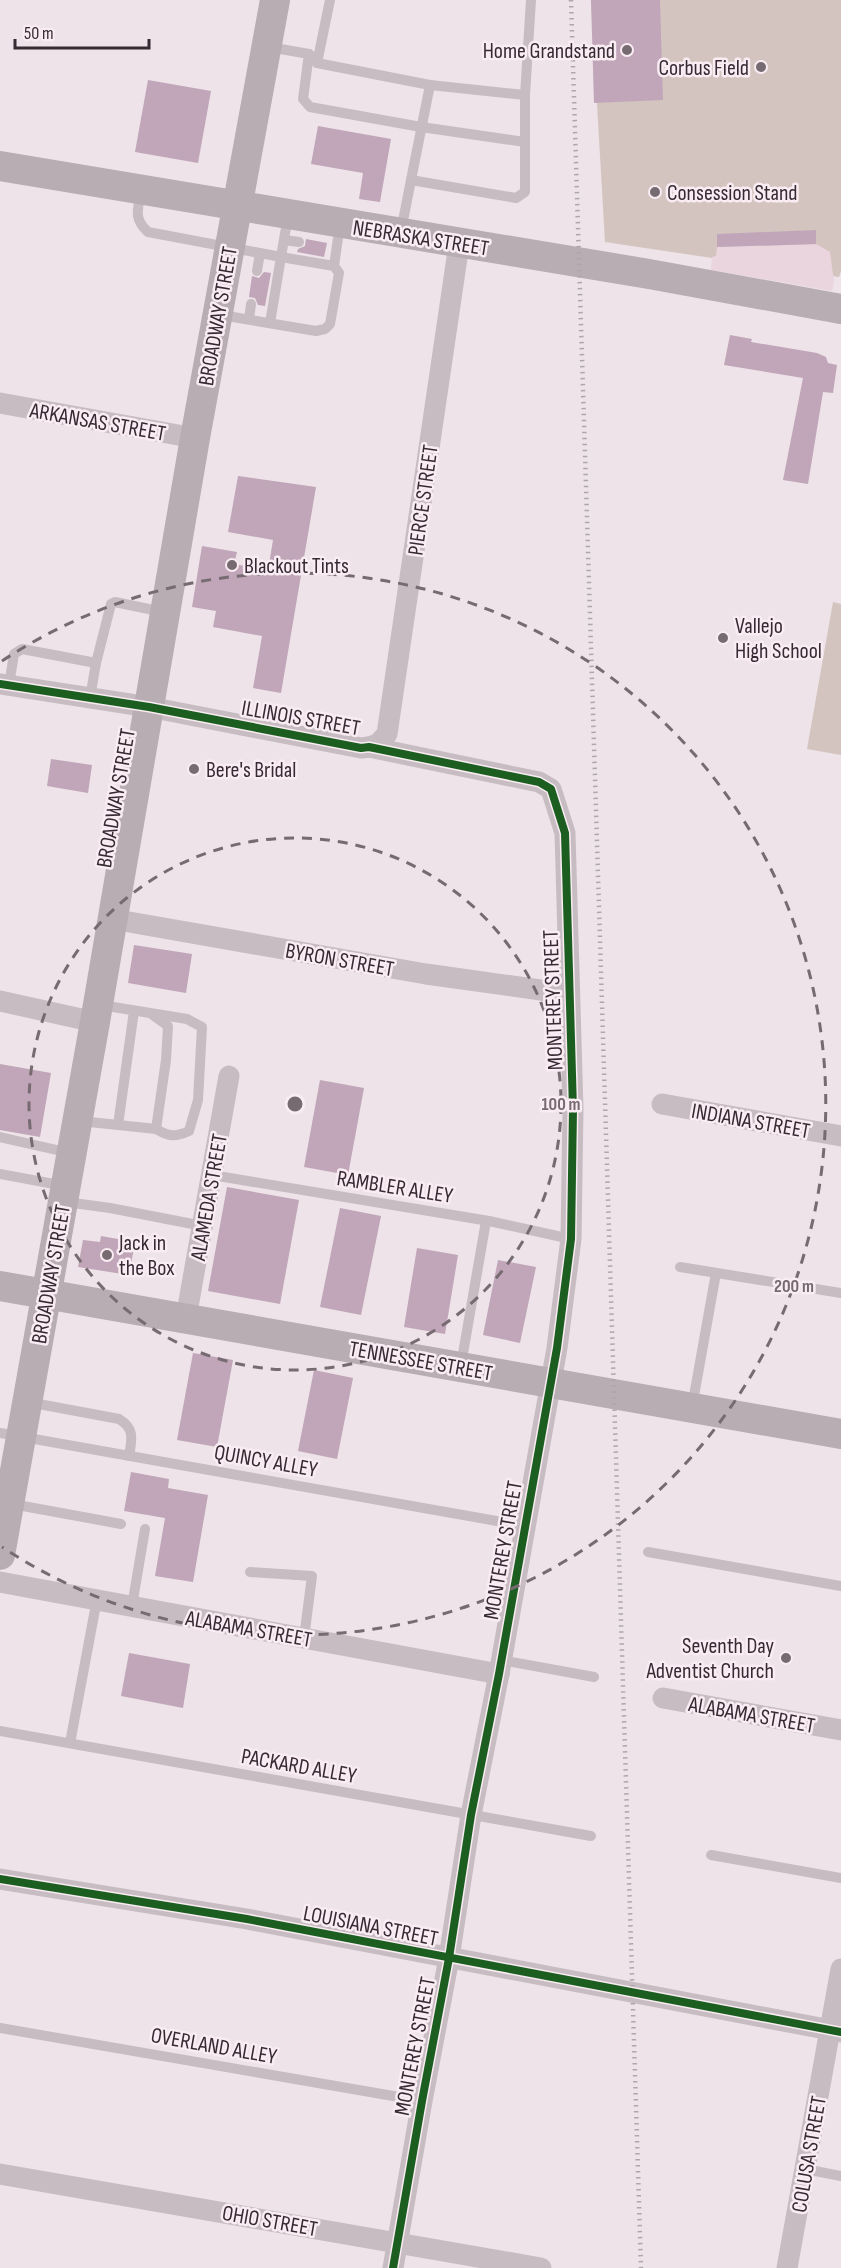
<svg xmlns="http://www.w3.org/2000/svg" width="841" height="2268" viewBox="0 0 841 2268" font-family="'Sofia Sans Condensed',sans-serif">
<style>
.green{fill:#d4c4c0}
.plaza{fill:#ead4de}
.building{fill:#c0a6b8}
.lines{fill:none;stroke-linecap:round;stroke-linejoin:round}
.lane{stroke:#c7bcc2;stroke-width:10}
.street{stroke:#c7bcc2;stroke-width:21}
.secondary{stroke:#b7adb2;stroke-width:30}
.rail{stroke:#afa6ab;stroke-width:4.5;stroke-dasharray:1.5 4.5;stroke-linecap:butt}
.cycleway-casing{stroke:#f9ecf2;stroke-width:11}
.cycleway{stroke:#1b5e20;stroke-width:8}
.ring{fill:none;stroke:#776b72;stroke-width:3;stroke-dasharray:10 8}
.poi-dot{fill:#776b72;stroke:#f9ecf2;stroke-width:2}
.labels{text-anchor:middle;stroke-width:5;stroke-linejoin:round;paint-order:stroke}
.poi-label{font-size:22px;fill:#372a33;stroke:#f9ecf2;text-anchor:start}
.street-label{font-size:22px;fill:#372a33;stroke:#f9ecf2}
.centre{fill:#776b72;stroke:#f9ecf2;stroke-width:3}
.ring-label{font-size:18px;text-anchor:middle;font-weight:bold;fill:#776b72;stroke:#f9ecf2;stroke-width:5;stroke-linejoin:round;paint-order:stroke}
</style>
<rect width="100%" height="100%" fill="#ede3e8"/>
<g class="green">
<path d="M591 0H841V271L839 277 605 242Z"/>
<path d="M833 602 841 604V755L807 749Z"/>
</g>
<path class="plaza" d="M816 244 830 252 834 282 832 291 711 270 712 257 716 256 717 247Z"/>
<g class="building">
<path d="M591 0H660L663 100 594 103Z"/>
<path d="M148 80 211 91 198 163 135 152Z"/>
<path d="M318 126 391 139 380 202 359 199 363 173 311 164Z"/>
<path d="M816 230V244L717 247V234Z"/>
<path d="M306 239 327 243 324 257 297 252 298 249 305 246Z"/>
<path d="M264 272 271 273 265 306 258 305 255 298 249 297 252 276 259 278Z"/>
<path d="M730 335 752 339 751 342 817 353 826 357 828 363 837 365 833 393 823 392 808 484 783 480 803 378 724 365Z"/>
<path d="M238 476 316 487 281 693 253 688 262 636 213 627 216 611 192 607 202 546 237 552 234 564 268 570 273 540 228 532Z"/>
<path d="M51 759 92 765 88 793 47 786Z"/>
<path d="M134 945 192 954 186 993 128 983Z"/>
<path d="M0 1064 51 1073 40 1137 0 1130Z"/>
<path d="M320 1080 364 1088 348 1175 304 1167Z"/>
<path d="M227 1187 299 1200 280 1304 208 1291Z"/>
<path d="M340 1208 381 1216 361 1315 320 1307Z"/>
<path d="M101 1236 135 1242 129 1275 78 1267 83 1240 100 1242Z"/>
<path d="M417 1248 458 1255 445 1334 404 1327Z"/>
<path d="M498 1260 536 1267 520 1343 483 1335Z"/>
<path d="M193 1353 233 1360 217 1447 177 1440Z"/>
<path d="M314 1370 353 1378 337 1459 298 1451Z"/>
<path d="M131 1472 169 1479 168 1488 208 1495 193 1582 155 1576 165 1518 124 1511Z"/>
<path d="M129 1653 190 1664 183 1708 121 1696Z"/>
</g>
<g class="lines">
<g class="lane">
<path d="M269 47 309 54 317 63 430 85 525 95"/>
<path d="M309 54 303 99 310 107 421 127 525 142"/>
<path d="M317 63 330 0"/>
<path d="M430 85 411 180 516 198 525 192V95L531 0"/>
<path d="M141 191C138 210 133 218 148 232L281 257 288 216"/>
<path d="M401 231 411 180"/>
<path d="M284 240 299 242"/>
<path d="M334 266 340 224"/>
<path d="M257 271 260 253"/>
<path d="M221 315 316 331 325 329 330 324 339 273 334 266 281 257 270 323"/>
<path d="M249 319 251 304"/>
<path d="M9 685 14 654 22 649 96 663 111 604 115 602 163 612"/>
<path d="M90 698 96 663"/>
<path d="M101 1005 150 1013 168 1026 166 1060 156 1129C169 1137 176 1137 189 1131L198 1100 202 1027 187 1019 150 1013"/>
<path d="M80 1121 156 1129"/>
<path d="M118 1125 134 1011"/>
<path d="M0 1137 70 1153"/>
<path d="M0 1174 65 1186"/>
<path d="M212 1175 489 1221 571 1239"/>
<path d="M66 1202 110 1208 203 1226"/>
<path d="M680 1267 841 1293"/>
<path d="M461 1365 486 1221"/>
<path d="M28 1402 119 1419C135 1429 132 1439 129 1456"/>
<path d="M692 1407 716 1273"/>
<path d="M0 1433 525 1526"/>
<path d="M12 1504 121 1524"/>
<path d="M648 1552 841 1586"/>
<path d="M250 1572 312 1576 304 1638"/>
<path d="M132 1606 145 1529"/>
<path d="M501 1660 594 1677"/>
<path d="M0 1731 591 1836"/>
<path d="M70 1743 97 1599"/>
<path d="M711 1855 841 1878"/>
<path d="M0 2028 422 2101"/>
<path d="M805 2169 841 2176"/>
</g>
<g class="street">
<path d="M0 403 195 438"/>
<path d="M0 684 149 707 361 748 369 747 539 782 551 789 565 833 573 1109 571 1239 557 1348 499 1674 471 1815 449 1958 422 2101 393 2268"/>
<path d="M369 747 378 744 387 734 459 244"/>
<path d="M112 919 426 974 569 994"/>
<path d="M0 1001 95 1022"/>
<path d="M662 1104 841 1136"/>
<path d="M186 1318 229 1076"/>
<path d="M0 1582 499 1674"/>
<path d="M663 1698 841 1730"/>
<path d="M0 1879 247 1919 841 2032"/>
<path d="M0 2174 541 2268"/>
<path d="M787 2268 841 1969"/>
</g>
<g class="secondary">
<path d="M0 166 649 274 841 309"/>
<path d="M0 1286 841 1434"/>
<path d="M0 1555 95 1022 195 438 275 0"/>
</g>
<path class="rail" d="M571 0 641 2268"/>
<defs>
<g id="cycleway">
<path d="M0 684 149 707 361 748 369 747 539 782 551 789 565 833 573 1109 571 1239 557 1348 499 1674 471 1815 449 1958 422 2101 393 2268"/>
<path d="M0 1879 247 1919 841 2032"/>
</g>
</defs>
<use href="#cycleway" class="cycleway-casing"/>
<use href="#cycleway" class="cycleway"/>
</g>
<g class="ring">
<circle cx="295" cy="1104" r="266"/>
<path d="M2 661A531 531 0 1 1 2 1547"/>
</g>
<g class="poi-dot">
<circle cx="627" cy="50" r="6"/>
<circle cx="761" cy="67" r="6"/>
<circle cx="655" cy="192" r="6"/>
<circle cx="232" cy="565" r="6"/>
<circle cx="723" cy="638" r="6"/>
<circle cx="194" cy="769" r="6"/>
<circle cx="107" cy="1255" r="6"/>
<circle cx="786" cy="1658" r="6"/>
</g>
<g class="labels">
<g class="poi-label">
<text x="615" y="58" text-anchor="end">Home Grandstand</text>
<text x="749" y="75" text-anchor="end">Corbus Field</text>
<text x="667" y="200">Consession Stand</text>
<text x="244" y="573">Blackout Tints</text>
<text x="735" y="633">Vallejo<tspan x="735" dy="25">High School</tspan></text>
<text x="206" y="777">Bere's Bridal</text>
<text x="119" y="1250">Jack in<tspan x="119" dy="25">the Box</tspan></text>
<text x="774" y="1653" text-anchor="end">Seventh Day<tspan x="774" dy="25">Adventist Church</tspan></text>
</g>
<g class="street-label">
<text transform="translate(421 237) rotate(9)" y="8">NEBRASKA STREET</text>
<text transform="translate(217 316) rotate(-80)" y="8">BROADWAY STREET</text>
<text transform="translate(98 421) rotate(10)" y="8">ARKANSAS STREET</text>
<text transform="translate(422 500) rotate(-82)" y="8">PIERCE STREET</text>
<text transform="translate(301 717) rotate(10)" y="8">ILLINOIS STREET</text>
<text transform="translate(115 798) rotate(-80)" y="8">BROADWAY STREET</text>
<text transform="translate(340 959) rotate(10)" y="8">BYRON STREET</text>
<text transform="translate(552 1000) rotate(-92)" y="8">MONTEREY STREET</text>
<text transform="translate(751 1120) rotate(10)" y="8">INDIANA STREET</text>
<text transform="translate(395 1186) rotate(9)" y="8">RAMBLER ALLEY</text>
<text transform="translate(208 1197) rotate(-80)" y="8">ALAMEDA STREET</text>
<text transform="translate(50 1274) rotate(-80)" y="8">BROADWAY STREET</text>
<text transform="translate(421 1360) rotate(10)" y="8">TENNESSEE STREET</text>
<text transform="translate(266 1460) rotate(10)" y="8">QUINCY ALLEY</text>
<text transform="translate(502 1550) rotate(-80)" y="8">MONTEREY STREET</text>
<text transform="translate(249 1628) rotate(10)" y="8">ALABAMA STREET</text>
<text transform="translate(752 1714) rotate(10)" y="8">ALABAMA STREET</text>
<text transform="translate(299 1765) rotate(10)" y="8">PACKARD ALLEY</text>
<text transform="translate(371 1925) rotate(11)" y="8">LOUISIANA STREET</text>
<text transform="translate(214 2045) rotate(10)" y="8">OVERLAND ALLEY</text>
<text transform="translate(414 2046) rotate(-79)" y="8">MONTEREY STREET</text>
<text transform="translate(808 2154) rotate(-80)" y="8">COLUSA STREET</text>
<text transform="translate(270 2220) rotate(10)" y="8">OHIO STREET</text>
</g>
</g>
<circle cx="295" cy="1104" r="9" class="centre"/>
<g class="ring-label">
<text x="561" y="1110">100 m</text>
<text x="794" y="1292">200 m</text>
</g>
<path d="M15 39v9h134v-9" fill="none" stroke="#372a33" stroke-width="3"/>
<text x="24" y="39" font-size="18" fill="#372a33" stroke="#f9ecf2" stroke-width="4.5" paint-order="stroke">50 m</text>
</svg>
